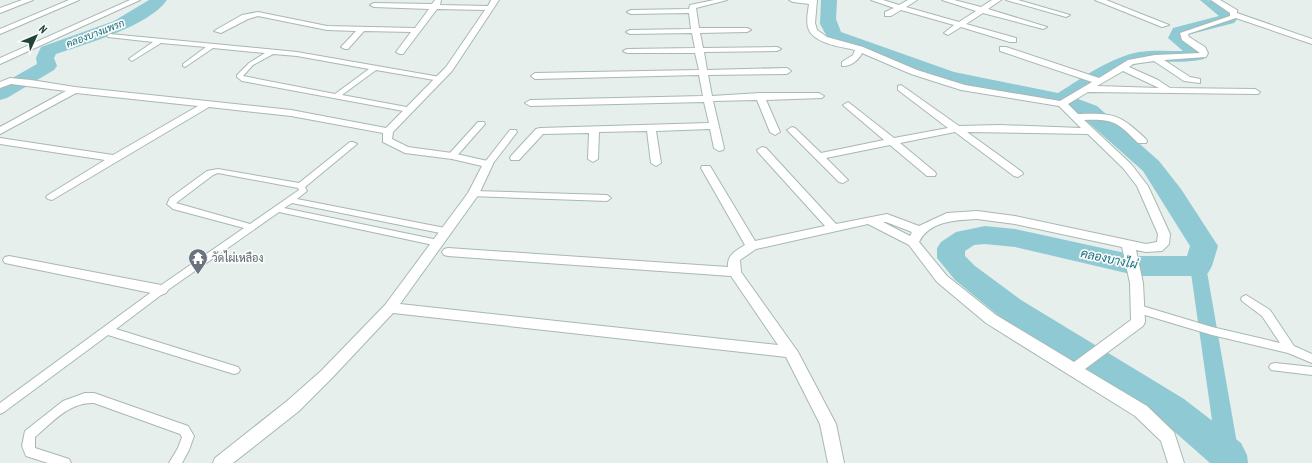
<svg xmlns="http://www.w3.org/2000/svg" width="1312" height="463" viewBox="0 0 1312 463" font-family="'PT Sans Narrow',Sarabun,sans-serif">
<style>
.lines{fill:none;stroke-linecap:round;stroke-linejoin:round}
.canal{fill:#8ec9d4;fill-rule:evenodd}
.river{fill:#8ec9d4;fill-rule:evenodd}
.lane-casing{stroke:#a8b8b2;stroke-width:2}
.street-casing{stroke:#a8b8b2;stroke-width:2}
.lane{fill:#fff;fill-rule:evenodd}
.street{fill:#fff;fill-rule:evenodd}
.labels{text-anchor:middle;stroke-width:3.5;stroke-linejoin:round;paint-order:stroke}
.far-water-label{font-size:10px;font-style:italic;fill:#1c6f80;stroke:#f7fbf9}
.worship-label{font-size:11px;fill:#5b616d;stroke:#f7fbf9;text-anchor:start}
.water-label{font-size:12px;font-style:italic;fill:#1c6f80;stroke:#f7fbf9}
</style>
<rect width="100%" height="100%" fill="#e6efeb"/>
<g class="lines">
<path class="canal" d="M1198 260 1204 262 1206 266 1239 455 1236 462H1220L1217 455 1190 266 1192 262Z"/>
<g class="river">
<path d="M149 0H167C149 26 86 44 56 54L54 58 57 66 54 70 7 98 0 100V85L37 64 36 58 41 47 114 21Z"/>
<path d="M821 0H837L836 19 841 32 954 72 1058 93C1084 77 1109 58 1139 52 1153 50 1168 51 1183 51L1168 38 1173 28 1219 16 1200 0C1216 0 1229 2 1239 17L1234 23 1187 35 1204 49 1206 55 1204 59C1184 64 1165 60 1145 63 1121 65 1097 85 1078 99L1097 106 1159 161 1181 189 1218 246 1212 266 1208 273 1198 276H1139L1015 247 985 244 974 245 965 251V256L975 266 1021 300 1184 399 1241 443 1247 455 1248 463H1210L1160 419 999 316 955 280 937 258V248L941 242 956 232 985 226 1015 229 1139 256H1187L1190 246 1143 171 1081 116 1057 105 995 94 941 81 829 40 820 24Z"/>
</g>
<defs>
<g id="lane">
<path d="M110 34 297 52 440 77 443 79 440 81 376 70 342 95 412 108 413 110 409 112 242 81 237 77V75L249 63 265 53 213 48 185 67 183 66V64L206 47 161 43 132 61 129 59 130 58 153 42 108 37 107 36ZM273 54 297 56 369 69 335 94 243 76 253 65Z"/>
<path d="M478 122H484L485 124 455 158H449L448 156 449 154Z"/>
<path d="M510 130H516L517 132 491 166H485L484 164 485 162Z"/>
<path d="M350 142H353L357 144 305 187 307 191 297 199 445 228 448 229 449 231 448 233 445 234 292 203 284 208 438 240 443 243 441 245 438 246 279 212 165 292 116 329 238 367 240 370 238 373 234 374 108 335 4 412 0 414V403L157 288 244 228 173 209 167 204 170 198 207 171 218 169 299 183ZM218 173 298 188 299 190 250 224 176 203 213 175Z"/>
<path d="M473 191 607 195 611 198 607 201 470 196 469 194Z"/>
<path d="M1246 295 1270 310 1294 346 1312 354V363L1288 353 1212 335 1135 312 1134 309 1135 306 1139 305 1212 327 1280 343 1262 316 1242 301 1241 299 1242 297Z"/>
<path d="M1275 363 1312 367V375L1271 370 1269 367 1271 364Z"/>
<path d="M85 393H94L188 426 194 436 189 450 182 463H169L178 448 182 437 180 434 94 403C69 402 53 422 35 437V448L69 459 71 463H48L26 456 22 446 25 431 63 401Z"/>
</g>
<g id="street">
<path d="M22 0H33L0 13V8Z"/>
<path d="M69 0H79L0 34V29Z"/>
<path d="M130 0H140L0 64V58Z"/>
<path d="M435 0H441L440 5 488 6 491 0H499L452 71 393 132 392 139 408 147 452 153 492 162 493 164 479 194 400 304 778 345 731 276 448 256 444 255 442 252 444 249 448 248 728 267C727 255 735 251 745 245L701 168 702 166H710L755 241 825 226 758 152 757 150 762 147 766 148 836 224 887 214 919 226 947 213 977 211 1015 216 1146 244 1157 242 1158 234 1137 186 1123 168 1088 134 967 132 1022 172 1023 174 1018 177 1014 176 955 132 900 143 935 172 936 174 935 176H927L890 145 826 158 848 180 843 183 839 182 787 130 792 127 795 128 821 153 884 140 845 107 843 105 848 102 894 138 948 128 898 90V86L901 85 959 126 999 125 1081 128 1059 106 961 90 911 74 862 53C859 60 850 67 842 66V62L853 55 855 50C842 47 818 44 810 32 805 24 808 12 809 4L793 2 789 0H817L815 23 817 30 827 37 863 47 917 70 965 85 1060 101 1092 82 1000 51V47H1006L1099 78 1128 60 1155 55 1200 53 1182 40 1180 33 1230 16V13L1211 0H1220L1237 10V13L1312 39V44L1236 18 1188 34 1189 37 1205 47 1208 53 1206 57 1164 60 1190 77 1200 79V83L1184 81 1154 61 1133 64 1129 67 1158 80 1170 88 1255 89 1260 92 1258 94 1088 92 1068 104 1078 114C1114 113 1119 114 1146 139L1147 141 1146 143H1138C1117 122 1114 119 1084 120L1131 164 1148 186 1170 234 1169 244 1162 251 1146 252 1136 250 1143 283 1145 322 1143 326 1085 369 1147 406 1174 432 1184 463H1168L1161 441 1135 416 986 323 937 282 909 245 868 224 756 249 740 260 741 272 798 352 836 424 844 463H828L820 424 786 357 393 313 331 379 299 411 233 463H213L215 458 287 401 321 371 385 305 468 193 482 166 452 159 405 153 383 142V133L291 116 209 107 52 200 48 199 46 197 48 195 105 160 0 144V138L113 155 198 106 76 93 0 134V127L66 91 11 84 0 88V82L10 78 31 80 75 87 291 110 386 128 446 67 485 10 437 9 403 54H400L396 52 411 32 364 31 348 49H345L341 47 356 31 327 30 258 16 248 19 221 33 214 31 242 15 258 12 327 26 415 28 429 9 374 7 370 5 374 3 432 4ZM1123 71 1159 88 1097 86ZM977 219 1015 224 1122 247 1130 283 1131 320 1074 362 996 315 947 276 919 242C929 221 956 220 977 219ZM883 222H886L912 232 910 236Z"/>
<path d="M714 0H727L696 8 699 28H747L751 30 747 32 700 33 703 48 777 47 781 49 777 51 704 52 707 70 787 68 791 71 787 74 708 75 712 96 760 93H819L824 96 822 98 766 100 780 132 775 135 770 132 757 100 713 101 724 148 723 150 719 151 714 148 710 129 656 131 661 163 656 166 651 163 647 131 599 132 598 159 593 162 588 159 589 133 543 134 519 160H511L510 158 511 156 536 129 540 128 709 123 704 102 530 106 525 103 530 100 703 96 699 75 535 79 531 76 535 73 699 70 695 53H627L623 51 627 49 695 48 692 33 630 34 626 32 630 30 691 29 689 13 631 14 627 12 631 10 689 9 690 5Z"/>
<path d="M871 0H883L899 5 908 0H917L906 7 959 22 976 11 942 0H954L981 7 992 0H1001L988 9 1047 27 1043 29 983 13 966 24 1016 38V42H1010L961 27 948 35 944 33 954 25 901 10 891 16H885V12L894 8Z"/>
<path d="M1006 0H1018L1070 15 1066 17Z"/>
<path d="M1095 0H1106L1169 25 1162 27Z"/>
<path d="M9 256 161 285 166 287 168 290 166 293 161 295 5 263 3 260 5 257Z"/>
</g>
</defs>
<use href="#lane" class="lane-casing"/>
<use href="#street" class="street-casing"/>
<use href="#lane" class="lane"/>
<use href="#street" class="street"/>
</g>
<defs>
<symbol id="temple-pin" viewBox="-11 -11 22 30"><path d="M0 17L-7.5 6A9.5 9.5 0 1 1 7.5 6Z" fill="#6b7280" stroke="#f7fbf9"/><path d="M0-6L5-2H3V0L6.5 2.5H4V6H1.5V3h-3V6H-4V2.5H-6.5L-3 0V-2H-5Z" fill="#fff"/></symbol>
</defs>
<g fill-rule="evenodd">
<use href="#temple-pin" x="187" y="247" width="22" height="30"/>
</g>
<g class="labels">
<g class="far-water-label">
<text transform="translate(95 33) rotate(-21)" y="4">คลองบางแพรก</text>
</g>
<g class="worship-label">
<text x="212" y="262">วัดไผ่เหลือง</text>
</g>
<g class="water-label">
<text transform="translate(1109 259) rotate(12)" y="4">คลองบางไผ่</text>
</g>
</g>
<g transform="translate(36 36) rotate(46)" stroke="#f7fbf9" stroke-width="3" paint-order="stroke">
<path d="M0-3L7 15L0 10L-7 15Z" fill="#24423a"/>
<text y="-6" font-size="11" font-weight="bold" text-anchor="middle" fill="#24423a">N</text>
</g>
</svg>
